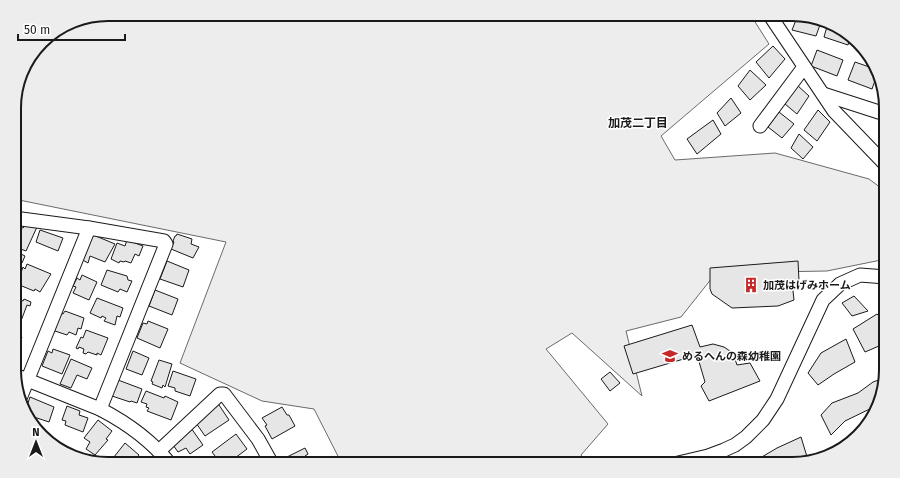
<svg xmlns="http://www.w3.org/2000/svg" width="900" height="478" viewBox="0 0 900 478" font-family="'Fira Sans','Noto Sans JP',sans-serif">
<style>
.green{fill:#ededed;stroke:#6a6a6a}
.building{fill:#e6e6e6;stroke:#1a1a1a}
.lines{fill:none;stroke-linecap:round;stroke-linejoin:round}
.street-casing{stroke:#1a1a1a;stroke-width:15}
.street{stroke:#fff;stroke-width:13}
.labels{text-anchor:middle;stroke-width:3;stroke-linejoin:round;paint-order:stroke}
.poi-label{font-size:11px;font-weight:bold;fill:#1a1a1a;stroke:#fff;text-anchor:start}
.neighbourhood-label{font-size:12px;font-weight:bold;fill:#1a1a1a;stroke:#fff}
.rim{fill:none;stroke:#1a1a1a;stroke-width:2}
</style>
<rect width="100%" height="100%" fill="#fff"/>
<path class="green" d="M108 14H750L769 44 661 136 675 160 775 153 869 179 885 191 886 259 827 271 716 273 681 317 626 331 642 396 572 333 546 349 608 424 581 455 588 464H342L314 409 262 401 180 363 226 242 14 199V102L24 66 46 38 72 21Z"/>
<g class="building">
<path d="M798 15 821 22 816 36 792 30Z"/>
<path d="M828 23 834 24 850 38 848 45 824 37Z"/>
<path d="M773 46 785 59 769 78 756 62Z"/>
<path d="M817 50 843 60 837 76 811 66Z"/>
<path d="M855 62 875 69 877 75 872 89 848 80Z"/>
<path d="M750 70 766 85 750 100 738 86Z"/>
<path d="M797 85 809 96 797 114 785 104Z"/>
<path d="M731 98 741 113 725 126 717 113Z"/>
<path d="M818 110 830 122 817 141 804 130Z"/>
<path d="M779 112 794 124 782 138 768 127Z"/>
<path d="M713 120 721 134 697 154 687 139Z"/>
<path d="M799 134 813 147 803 159 791 148Z"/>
<path d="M27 223 37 227 26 251 18 248 16 253H15L14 225 23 228Z"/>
<path d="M40 230 63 238 58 251 36 242Z"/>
<path d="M91 234 115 244 105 262 90 256 88 263 77 257Z"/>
<path d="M177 234 192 239 191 244 199 247 193 258 171 249 174 242 173 241 175 236H176Z"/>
<path d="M127 240 143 246 139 256 135 254 131 263 125 261 124 262 120 261 119 263 111 259 117 243 125 246Z"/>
<path d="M17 252 25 256 22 263 15 260Z"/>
<path d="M15 261 20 263 15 275Z"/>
<path d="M167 261 189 270 183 287 160 279Z"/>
<path d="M798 261 799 281 792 282 794 300 778 306 732 308 712 294 710 289V268Z"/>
<path d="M27 264 51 274 40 292 35 289 34 291 17 284 23 267 25 269Z"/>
<path d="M107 270 127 276 128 280 132 281 127 292 120 289 118 292 101 285Z"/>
<path d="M82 275 97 282 89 300 73 293 76 287 73 286 77 278 80 280Z"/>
<path d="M155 290 178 299 172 315 149 306Z"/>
<path d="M854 296 868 311 852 316 842 303Z"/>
<path d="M15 298 23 301 24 299 31 302 30 306 27 305 21 321 15 318Z"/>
<path d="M97 298 123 308 120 317 117 316 115 325 104 321 106 318 102 316 101 318 90 313Z"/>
<path d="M65 311 84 318 81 329 78 328 76 335 69 332 67 335 49 329 57 312 63 314Z"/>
<path d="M877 314 886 323V343L865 352 853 329Z"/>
<path d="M148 321 168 329 160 348 137 338 143 323 147 324Z"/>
<path d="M692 325 700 347 713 344 724 347 730 351 734 356 737 365 750 363 760 381 709 401 701 386 705 382 697 355 633 374 624 346Z"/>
<path d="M86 330 108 338 101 355 97 353V355L88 352 86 354 83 353 84 349 79 347 78 349 76 348 81 337 83 338Z"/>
<path d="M15 334 22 337 16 352H15Z"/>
<path d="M846 339 855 362 834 374 818 385 808 373 821 353Z"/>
<path d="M53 349 70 355 62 374 42 366 48 351 52 353Z"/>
<path d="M133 351 149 358 142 375 126 369Z"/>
<path d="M71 359 92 368 87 379 77 375 71 388 60 384Z"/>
<path d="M159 360 172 364 165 387 163 385 162 388 152 384 153 382 151 381Z"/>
<path d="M173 371 196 379 190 396 175 391V388L168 386Z"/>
<path d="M610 372 620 383 610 391 601 379Z"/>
<path d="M884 378 878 405 845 421 831 435 821 415 832 403 858 393 873 382Z"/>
<path d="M118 380 142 389 137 403 131 401 130 402 112 396Z"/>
<path d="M146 391 164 398 165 396 178 402 171 420 147 411 149 408 146 407 147 404 141 402Z"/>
<path d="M30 397 54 407 49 422 28 415 26 409Z"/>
<path d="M217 402 229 420 205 436 194 420Z"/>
<path d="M67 406 80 411 79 415 88 418 83 432 65 425 66 421 62 420Z"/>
<path d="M282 407 287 415H289L295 426 272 439 265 426 267 425 262 418Z"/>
<path d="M98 420 112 431 106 439 108 440 95 455 86 449 90 442 84 438Z"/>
<path d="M191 428 203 445 190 454 186 448 178 452 171 442Z"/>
<path d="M236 434 247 449 227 464H221L212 452Z"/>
<path d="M801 437 808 460 798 464H750L777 448Z"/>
<path d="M125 443 139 455 132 464H112L110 462Z"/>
<path d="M305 448 308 454 305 456 308 464H285L283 459Z"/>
<path d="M211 459 213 464H201V463Z"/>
</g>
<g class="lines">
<defs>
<g id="street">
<path d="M769 14 834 111 885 164"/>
<path d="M823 94 885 114"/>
<path d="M760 126 804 67"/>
<path d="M14 218 89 228 164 241 166 244 100 409"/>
<path d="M15 375 100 409C127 423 151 440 170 464"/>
<path d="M21 396 89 228"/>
<path d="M160 450 220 394H224L258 439 272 464"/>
<path d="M674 464 708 456 724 450 735 445 746 437 763 420 777 399 823 300 840 284 860 275 886 277"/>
</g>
</defs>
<use href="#street" class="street-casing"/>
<use href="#street" class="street"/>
</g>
<defs>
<symbol id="building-bare" viewBox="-9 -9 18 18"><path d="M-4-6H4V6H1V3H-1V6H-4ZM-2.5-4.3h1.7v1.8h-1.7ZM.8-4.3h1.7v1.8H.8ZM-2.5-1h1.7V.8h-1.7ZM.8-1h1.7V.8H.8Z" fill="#c62828" stroke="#fff" stroke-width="2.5" paint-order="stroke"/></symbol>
<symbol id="school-bare" viewBox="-9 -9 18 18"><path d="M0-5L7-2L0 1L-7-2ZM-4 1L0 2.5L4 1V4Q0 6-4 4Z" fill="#c62828" stroke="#fff" stroke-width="2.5" paint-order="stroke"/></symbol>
</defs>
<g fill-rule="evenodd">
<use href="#building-bare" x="740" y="274" width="22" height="22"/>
<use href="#school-bare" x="659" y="345" width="22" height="22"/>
</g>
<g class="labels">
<g class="poi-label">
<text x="763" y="289">加茂はげみホーム</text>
<text x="682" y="360">めるへんの森幼稚園</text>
</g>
<g class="neighbourhood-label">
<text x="638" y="127">加茂二丁目</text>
</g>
</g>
<path d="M0 0H900V478H0ZM108 21H792A87 87 0 0 1 879 108V370A87 87 0 0 1 792 457H108A87 87 0 0 1 21 370V108A87 87 0 0 1 108 21Z" fill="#ededed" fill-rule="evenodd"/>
<path class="rim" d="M108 21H792A87 87 0 0 1 879 108V370A87 87 0 0 1 792 457H108A87 87 0 0 1 21 370V108A87 87 0 0 1 108 21Z"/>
<g transform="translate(36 442)" stroke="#ffffff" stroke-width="3" paint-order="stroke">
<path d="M0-3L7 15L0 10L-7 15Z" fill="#1a1a1a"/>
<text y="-6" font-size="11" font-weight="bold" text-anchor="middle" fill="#1a1a1a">N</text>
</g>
<path d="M18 34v6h107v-6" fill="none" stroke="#1a1a1a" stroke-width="2"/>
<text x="24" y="34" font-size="12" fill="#1a1a1a" stroke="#ffffff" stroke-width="3" paint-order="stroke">50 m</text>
</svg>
